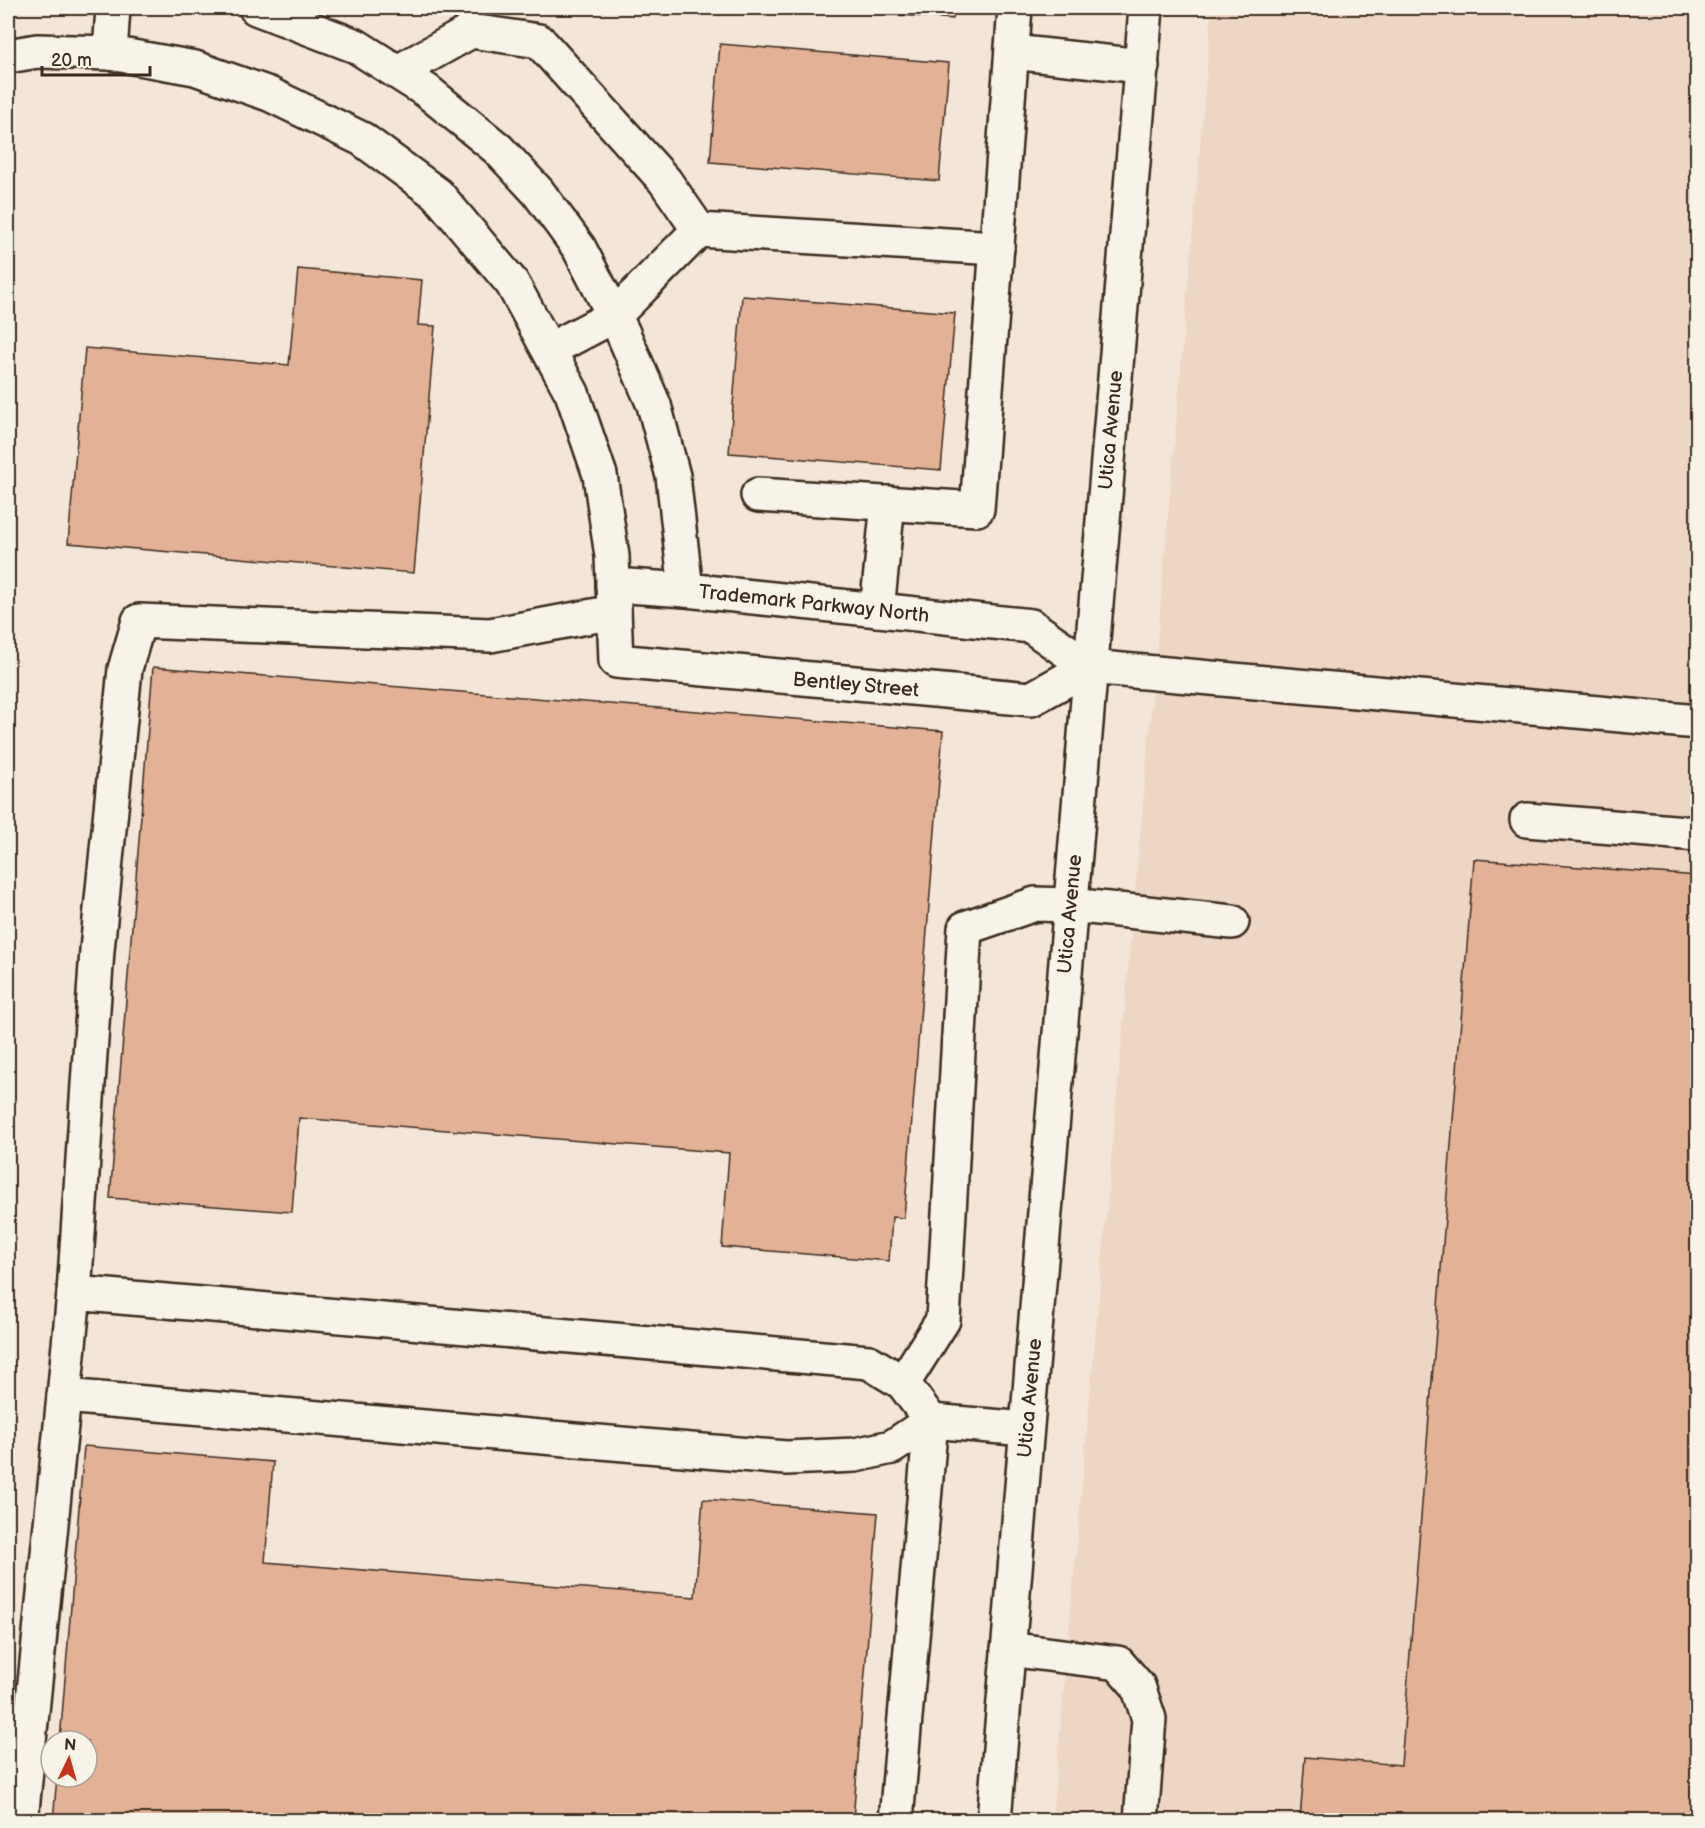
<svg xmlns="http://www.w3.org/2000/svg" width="1705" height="1828" viewBox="0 0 1705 1828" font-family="'Balsamiq Sans',sans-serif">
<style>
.built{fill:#eed6c4}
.building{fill:#e3b196;stroke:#3b2a1e;stroke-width:1.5}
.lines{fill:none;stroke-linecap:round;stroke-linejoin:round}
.minor-casing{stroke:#3b2a1e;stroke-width:38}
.minor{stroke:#f7f3e8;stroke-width:33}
.labels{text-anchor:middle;stroke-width:6;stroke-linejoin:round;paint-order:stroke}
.street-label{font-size:20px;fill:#3b2a1e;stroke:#f7f3e8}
</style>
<rect width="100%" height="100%" fill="#f3e6d8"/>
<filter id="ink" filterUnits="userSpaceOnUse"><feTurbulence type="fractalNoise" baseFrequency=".0167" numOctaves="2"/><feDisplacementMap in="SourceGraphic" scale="12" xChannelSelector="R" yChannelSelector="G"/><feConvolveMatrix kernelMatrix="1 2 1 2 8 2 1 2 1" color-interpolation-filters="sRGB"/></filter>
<g filter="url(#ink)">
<path class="built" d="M1212 8H1697V1820H1052L1152 702Z"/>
<g class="building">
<path d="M746 8H815V13Z"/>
<path d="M849 8H954L953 19 848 11Z"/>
<path d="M720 44 949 63 939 181 710 162Z"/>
<path d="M298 269 422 280 418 325 435 326 414 573 68 543 85 348 289 365Z"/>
<path d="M742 296 955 313 941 470 729 453Z"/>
<path d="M153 667 943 731 904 1218 892 1217 889 1261 722 1247 729 1153 299 1118 292 1212 110 1198Z"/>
<path d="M1474 859 1698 876V1820H1300L1305 1757 1401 1765Z"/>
<path d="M84 1446 273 1462 265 1562 695 1597 703 1499 878 1513 853 1820H53L57 1777H87V1741H60Z"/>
</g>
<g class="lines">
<defs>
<g id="minor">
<path d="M256 8 356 46 427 91 498 149 538 192 579 248 622 331 654 405 673 476 686 590 1031 626 1089 667"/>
<path d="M1012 52 1142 66"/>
<path d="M110 53 113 8"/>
<path d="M8 56 37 51 110 53 195 68 269 94 362 139 437 194 512 283 572 393 600 475 612 556 616 661 1031 699 1089 667"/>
<path d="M398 72 471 31 539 41 665 181 699 230 997 248"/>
<path d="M549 350 614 316 699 230"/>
<path d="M758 495 977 509 1015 8"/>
<path d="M613 585 686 590"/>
<path d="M877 610 888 503"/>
<path d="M1089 667 1698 722"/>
<path d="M1527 820 1698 834"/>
<path d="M74 1293 97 950 125 669 139 621 490 635 614 612"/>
<path d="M903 1383 943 1320 965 928 1035 904 1070 905 1232 922"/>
<path d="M931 1421 892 1447 855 1455 786 1458 64 1396 74 1293 869 1362 903 1383 931 1421 1026 1429"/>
<path d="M1008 1649 1118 1663 1138 1686 1149 1719 1141 1820"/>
<path d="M21 1820 64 1396"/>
<path d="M896 1820 931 1421"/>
<path d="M994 1820 1146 8"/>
</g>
</defs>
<use href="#minor" class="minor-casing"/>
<use href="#minor" class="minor"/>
</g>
</g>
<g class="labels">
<g class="street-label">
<text transform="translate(1110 430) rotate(-85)" y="7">Utica Avenue</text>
<text transform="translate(814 603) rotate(6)" y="7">Trademark Parkway North</text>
<text transform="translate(856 684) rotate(5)" y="7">Bentley Street</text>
<text transform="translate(1069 914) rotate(-85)" y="7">Utica Avenue</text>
<text transform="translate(1029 1398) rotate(-85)" y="7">Utica Avenue</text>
</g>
</g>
<rect width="1705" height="1828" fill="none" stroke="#f7f3e8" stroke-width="30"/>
<rect x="15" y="15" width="1675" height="1798" fill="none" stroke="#3b2a1e" stroke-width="2" filter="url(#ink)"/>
<g transform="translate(69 1759) rotate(5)"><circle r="28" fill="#f7f3e8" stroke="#aca397" stroke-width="1.5"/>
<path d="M0-4.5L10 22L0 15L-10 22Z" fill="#c8321e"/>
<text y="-9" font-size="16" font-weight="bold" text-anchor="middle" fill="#3b2a1e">N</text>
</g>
<path d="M42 66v9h108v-9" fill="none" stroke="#3b2a1e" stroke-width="3"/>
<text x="51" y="66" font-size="18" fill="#3b2a1e" stroke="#f7f3e8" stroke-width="4.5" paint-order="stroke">20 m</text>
</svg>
